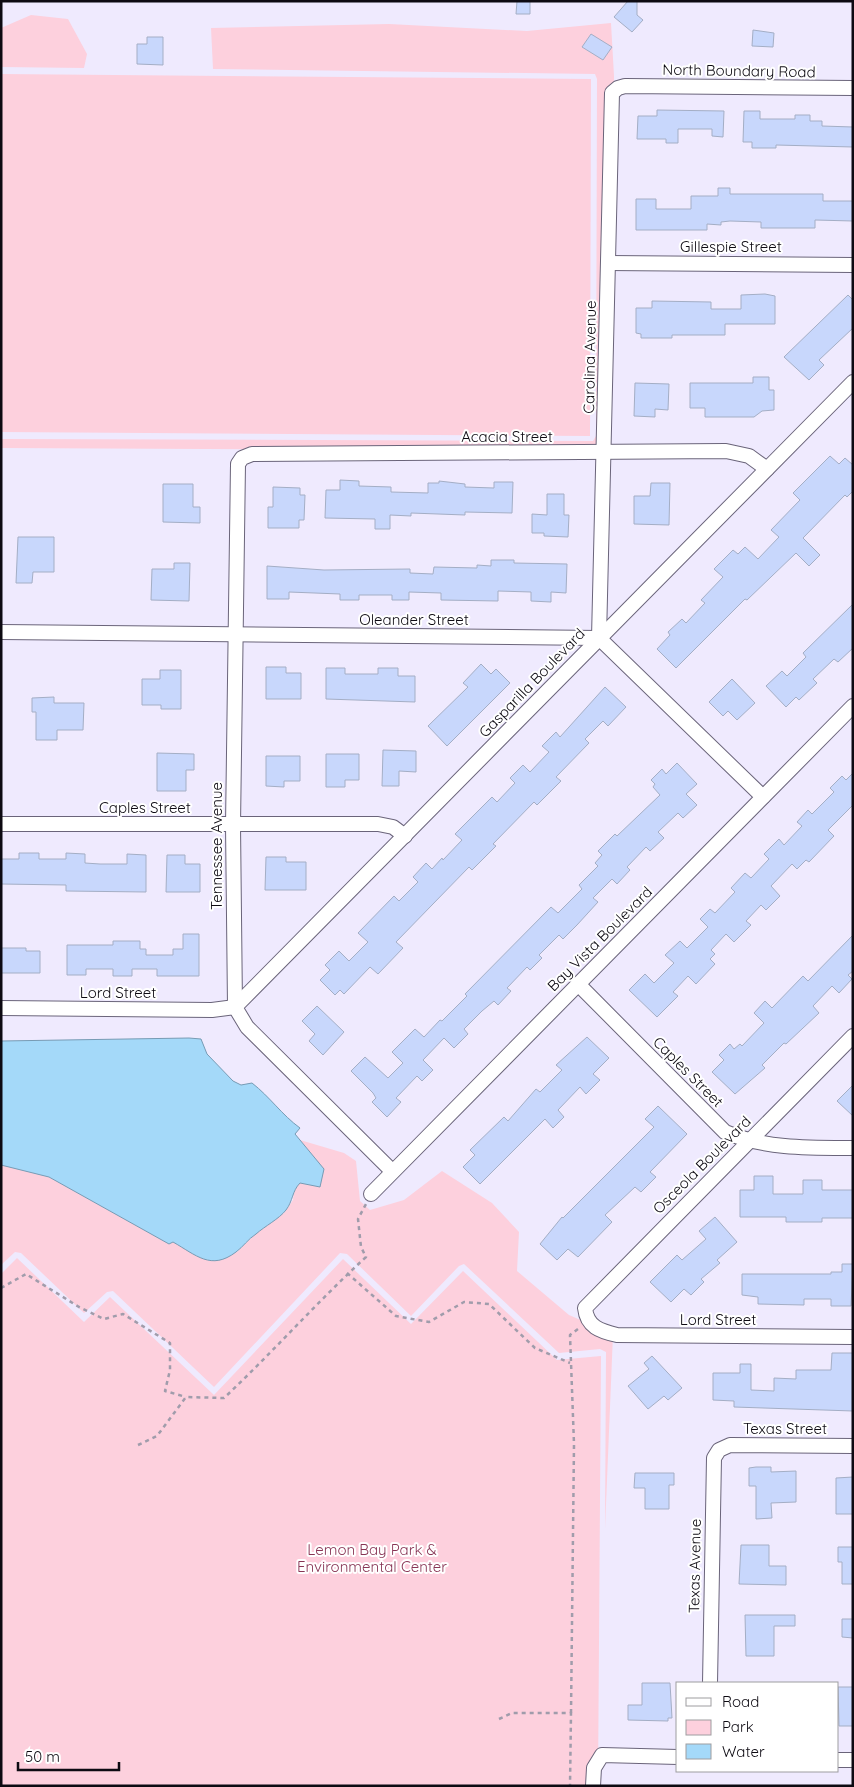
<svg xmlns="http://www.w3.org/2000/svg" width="854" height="1787" viewBox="0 0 854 1787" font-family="Quicksand,sans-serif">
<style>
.green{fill:#fdd0dd}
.water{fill:#a4d9f9;stroke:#779bb4}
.building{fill:#c8d7fc;stroke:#a4aec5}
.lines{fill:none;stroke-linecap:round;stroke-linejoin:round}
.street-casing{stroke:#6a647a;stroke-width:16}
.path{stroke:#a09cab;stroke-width:2.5;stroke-dasharray:4 4;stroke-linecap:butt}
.street{stroke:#fff;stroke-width:14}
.labels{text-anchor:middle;stroke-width:4;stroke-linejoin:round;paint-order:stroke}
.street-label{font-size:15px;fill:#0d0a12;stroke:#fff}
.park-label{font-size:15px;fill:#883555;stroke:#fff}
</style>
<rect width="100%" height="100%" fill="#efeafe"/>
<g class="green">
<path d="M31 15 68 19 87 54 84 68 1 67V28Z"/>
<path d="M611 23 614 76 609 451 1 448V439L593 441 596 436 597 79 595 74 213 69 211 28 389 24 527 31Z"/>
<path d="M1 74 591 79 590 436 1 432Z"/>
<path d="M300 1140 344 1153 356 1161 360 1201 370 1210 404 1200 442 1171 492 1203 519 1232 517 1271 569 1315 613 1334 605 1529 606 1352 600 1349 559 1353 464 1264 459 1266 411 1316 347 1254 340 1253 214 1387 113 1291 107 1292 84 1313 21 1253 15 1252 1 1265V1165L49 1177 169 1244 173 1242 210 1261 237 1252 254 1235 285 1212 293 1200 294 1189 300 1183H305L313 1156Z"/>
<path d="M17 1258 84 1322 110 1297 214 1395 343 1259 411 1324 463 1271 557 1360 601 1356 598 1786H1V1274Z"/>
</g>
<path class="water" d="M189 1038 201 1039 207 1054 233 1081 241 1085 252 1083C270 1097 282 1115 300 1128L295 1134 324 1169 320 1187 300 1183C292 1191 293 1201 286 1210 279 1219 265 1226 256 1234 248 1239 243 1247 236 1252 211 1271 196 1255 173 1242L169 1244 49 1177 1 1165V1041Z"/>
<g class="building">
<path d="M517 1H530V14H516Z"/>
<path d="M628 1H637V15L643 20 632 32 614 17Z"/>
<path d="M753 30 774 33 773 47 752 46Z"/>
<path d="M591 34 612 47 603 60 582 47Z"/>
<path d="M147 37H163V65L137 64V44H147Z"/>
<path d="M657 110 724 111 723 137 712 136V129H678V143H666V139H637L638 116H657Z"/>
<path d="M744 111H760V119H795V115H810V121H822V126L853 127V147L776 145V148H752V142H743Z"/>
<path d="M718 188H730V194H823V201H853V221L815 220V228H761V222L730 221 721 222V225L707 224V230H636V199H656V209H691V196H718Z"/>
<path d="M765 294 775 296V324H725V335H672V338H641V334L636 333V308H652V301L711 302V309H741V295Z"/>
<path d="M848 295 853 300V328L819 360 824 365 809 380 784 357Z"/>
<path d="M753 377H769V390H774V410L762 411 754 417H705V408H690V383H753Z"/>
<path d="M635 383 669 384 668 410 655 409V417L634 416Z"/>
<path d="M830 456 839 464 845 458 853 465V491L847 497 845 495 803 538 820 555 809 566 796 553 747 600 745 599 676 668 657 649 670 635 668 632 682 619 686 623 705 603 701 600 723 577 714 569 733 550 738 554 745 547 758 559 779 537 771 530 800 500 793 493Z"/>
<path d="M340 480 359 481V486L391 487V492L428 493V483H439V481L465 484V487L494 488V482H513L512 513 465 512V515L411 513V516L390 515V529H375V519L325 518 326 490H340Z"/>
<path d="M651 483H670L669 525 634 524V496H650Z"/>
<path d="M163 484H193V507H200V523L163 522Z"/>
<path d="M273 487 300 488V495H305L304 520H299V528H268V507H273Z"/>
<path d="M547 494H564V515H569L568 537 544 536V533H532V514L547 515Z"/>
<path d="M18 537H54V572H33L32 583H16Z"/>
<path d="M491 560H514V563L567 564 566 593 551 592V602L531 601V592L498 591V601L441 600V593L409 592V600H392V595H359V600H340V594L289 592V599H267V566L324 570 410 569V573L433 574 434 567 477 568V565L491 566Z"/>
<path d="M174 563H190L189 601 151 600 152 569H174Z"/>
<path d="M853 604V648L838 662 834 659 813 679 817 683 799 700 796 697 786 707 766 686 782 671 787 676 806 657 803 653Z"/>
<path d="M481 664 491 674 496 669 510 683 447 746 428 726 468 687 463 683Z"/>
<path d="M266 667H286V673H301V699H266Z"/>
<path d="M326 668H345V674H378V668H398V676H415V702L326 699Z"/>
<path d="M160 670H181V709H161V705H142V679H160Z"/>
<path d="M732 679 755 703 737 720 728 711 723 716 709 702Z"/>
<path d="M605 687 626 707 608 726 603 721 585 739 589 743 556 777 561 781 537 805 534 802 493 844 496 846 472 870 469 867 396 942 403 948 378 974 370 967 344 994 340 990 335 995 320 980 330 970 325 965 339 951 349 961 368 942 358 933 394 896 399 901 418 882 413 877 426 863 432 869 442 858 443 860 462 840 455 834 492 797 497 802 515 783 510 778 523 765 530 772 549 752 542 746 556 732 560 737Z"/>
<path d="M54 697V703H84L83 730H57V740H36V712H32V698Z"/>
<path d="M383 750 416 751V772L399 771V786H382Z"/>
<path d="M157 753 194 754V770H186V791H157Z"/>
<path d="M326 754H359V780H345V787H326Z"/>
<path d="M266 756H300V781H284V787L266 786Z"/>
<path d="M677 763 697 784 686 794 697 805 683 818 678 813 658 832 664 838 650 851 646 847 627 867 630 870 617 884 612 879 593 898 598 902 577 925 563 939 559 935 539 955 542 958 530 970 527 967 507 988 511 991 498 1005 494 1001 482 1011 464 1029 468 1034 454 1048 444 1038 423 1060 433 1070 422 1081 417 1076 396 1098 401 1102 387 1117 372 1102 376 1098 373 1093 351 1071 365 1057 388 1078 403 1063 392 1052 415 1029 424 1037 440 1020 442 1021 467 996 465 994 551 907 558 913 582 889 579 885 598 866 595 863 602 855 598 851 615 834 617 836 660 795 653 787 655 784 651 780 662 769 666 774Z"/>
<path d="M853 773V805L828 830 834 836 809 862 806 860 797 869 792 864 771 886 780 896 766 910 761 905 746 921 751 925 734 942 726 934 711 950 715 954 710 959 715 964 696 984 688 976 673 992 678 996 657 1017 629 990 645 974 654 983 674 963 665 955 680 941 687 948 708 927 700 919 710 909 715 913 735 892 731 888 745 873 751 878 769 859 764 854 779 839 784 845 802 826 797 822 808 810 812 814 834 792 830 788 842 776 846 780Z"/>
<path d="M19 853H39V859H66V853L85 854V863L100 864H127V854L146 855V892L66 891V885L1 884V859H19Z"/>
<path d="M167 855H185V864H200V892H166Z"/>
<path d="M266 857H286V862H306V890H265Z"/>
<path d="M183 934H199V976H157V969H132V976H113V969H86V975H67V945H113V941H140V949H146V955H173V949H183Z"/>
<path d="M853 935V971L848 975 852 979 839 993 832 986 813 1006 819 1013 786 1044 784 1043 762 1065 765 1068 735 1094 712 1072 724 1060 719 1055 730 1044 734 1049 740 1044 742 1046 764 1023 754 1013 765 1001 772 1008 803 976 808 981Z"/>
<path d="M1 948H26V951H40V973H1Z"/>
<path d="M317 1006 344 1032 323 1055 309 1041 315 1034 302 1021Z"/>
<path d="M587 1037 609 1058 593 1074 600 1080 586 1094 580 1087 558 1110 564 1117 553 1128 545 1119 480 1184 463 1167 475 1155 470 1150 504 1117 508 1121 536 1089 540 1092 562 1070 556 1065Z"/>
<path d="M853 1085V1116L837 1101Z"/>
<path d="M658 1106 687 1134 650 1172 656 1177 641 1192 635 1187 605 1215 612 1222 578 1257 568 1249 557 1260 540 1244 562 1217 563 1218 654 1127 645 1119Z"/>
<path d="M754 1176H773V1194H803V1180H822V1190H853V1218H822V1222H786V1217H740V1190H754Z"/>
<path d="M715 1217 737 1242 717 1260 720 1263 701 1279 704 1282 691 1295 684 1289 671 1302 650 1282 677 1255 682 1260 706 1239 699 1231Z"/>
<path d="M842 1264H853L851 1306H831V1299H804V1305L758 1304V1297L742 1295V1274H831V1272H842Z"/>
<path d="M832 1353H853V1411L734 1407V1401L713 1400V1373H740V1364H751V1390L774 1391V1378L796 1379V1370H831Z"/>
<path d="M652 1356 682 1388 668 1400 664 1396 648 1409 628 1386 649 1369 644 1363Z"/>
<path d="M756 1467H771V1472L796 1471V1502L771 1503 772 1518 756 1519V1486H749V1468Z"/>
<path d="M635 1473H674V1485H669V1509H645V1488H634Z"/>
<path d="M853 1477V1514H836V1478Z"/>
<path d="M741 1545H769V1566H786V1585L739 1584Z"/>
<path d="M838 1547H853V1584H842V1562H838Z"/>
<path d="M745 1615H795V1626H774V1656H746Z"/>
<path d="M842 1619H853V1638L842 1637Z"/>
<path d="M642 1683H670L672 1718H668V1721L628 1720V1705H642Z"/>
<path d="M838 1687H853V1726H839Z"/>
</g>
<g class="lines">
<defs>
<g id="street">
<path d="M608 263 853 265"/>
<path d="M1 632 599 638 763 797"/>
<path d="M599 638 612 93 618 88 625 86 853 88"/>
<path d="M1 824H378L393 827 405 836"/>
<path d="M578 984 725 1132C766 1149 809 1148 853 1148"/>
<path d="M1 1008 212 1010 235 1007 853 382"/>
<path d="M853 1036 585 1308C587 1327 600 1331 617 1335L853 1337"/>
<path d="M392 1171 247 1027 235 1007 233 825 238 464 242 458 252 454 726 451 749 456 767 469"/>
<path d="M371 1194 853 706"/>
<path d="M710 1683 714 1458 719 1450 730 1445 853 1446"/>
<path d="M838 1760H853"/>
<path d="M593 1786 594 1768 602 1755 678 1757"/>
</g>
</defs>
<use href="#street" class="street-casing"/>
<g class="path">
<path d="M347 1273 396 1316 429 1322 464 1302 489 1304 535 1348 570 1363"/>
<path d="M1 1288 26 1274 79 1307 104 1319 123 1314 170 1343V1370L165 1391 186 1397"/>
<path d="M138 1445 157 1436 186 1397 224 1398C273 1352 317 1302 366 1257L361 1247 358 1219 366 1204"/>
<path d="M571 1713 574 1444 570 1335 578 1329"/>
<path d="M499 1719 512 1713H571L570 1786"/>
</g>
<use href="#street" class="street"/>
</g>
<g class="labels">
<g class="street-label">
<text transform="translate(739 71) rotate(1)" y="5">North Boundary Road</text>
<text x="731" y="252">Gillespie Street</text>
<text transform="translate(590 357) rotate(-89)" y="5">Carolina Avenue</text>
<text x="507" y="442">Acacia Street</text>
<text x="414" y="625">Oleander Street</text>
<text transform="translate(532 683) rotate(-46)" y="5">Gasparilla Boulevard</text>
<text x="145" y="813">Caples Street</text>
<text transform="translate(217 846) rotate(-90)" y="5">Tennessee Avenue</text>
<text transform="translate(600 939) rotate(-45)" y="5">Bay Vista Boulevard</text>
<text x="118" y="998">Lord Street</text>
<text transform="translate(688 1072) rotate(45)" y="5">Caples Street</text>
<text transform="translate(702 1165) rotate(-45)" y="5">Osceola Boulevard</text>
<text x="718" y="1325">Lord Street</text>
<text x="785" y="1434">Texas Street</text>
<text transform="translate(695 1566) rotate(-89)" y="5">Texas Avenue</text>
</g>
<g class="park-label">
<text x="372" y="1555">Lemon Bay Park &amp;<tspan x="372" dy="17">Environmental Center</tspan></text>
</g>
</g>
<rect width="854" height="1787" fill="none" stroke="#0d0a12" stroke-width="5"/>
<rect x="676" y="1682" width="162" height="90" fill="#ffffff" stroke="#9e9da0"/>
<rect x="686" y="1698" width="25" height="8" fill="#ffffff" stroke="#9e9da0"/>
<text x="722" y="1707" font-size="15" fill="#0d0a12">Road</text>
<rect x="686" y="1720" width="25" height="15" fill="#fdd0dd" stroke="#9e9da0"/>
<text x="722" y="1732" font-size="15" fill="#0d0a12">Park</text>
<rect x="686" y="1744" width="25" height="15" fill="#a4d9f9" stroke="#9e9da0"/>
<text x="722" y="1757" font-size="15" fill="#0d0a12">Water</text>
<path d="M18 1762v8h101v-8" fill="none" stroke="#0d0a12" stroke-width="2.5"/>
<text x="25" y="1762" font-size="15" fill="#0d0a12" stroke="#ffffff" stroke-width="4" paint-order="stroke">50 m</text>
</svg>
